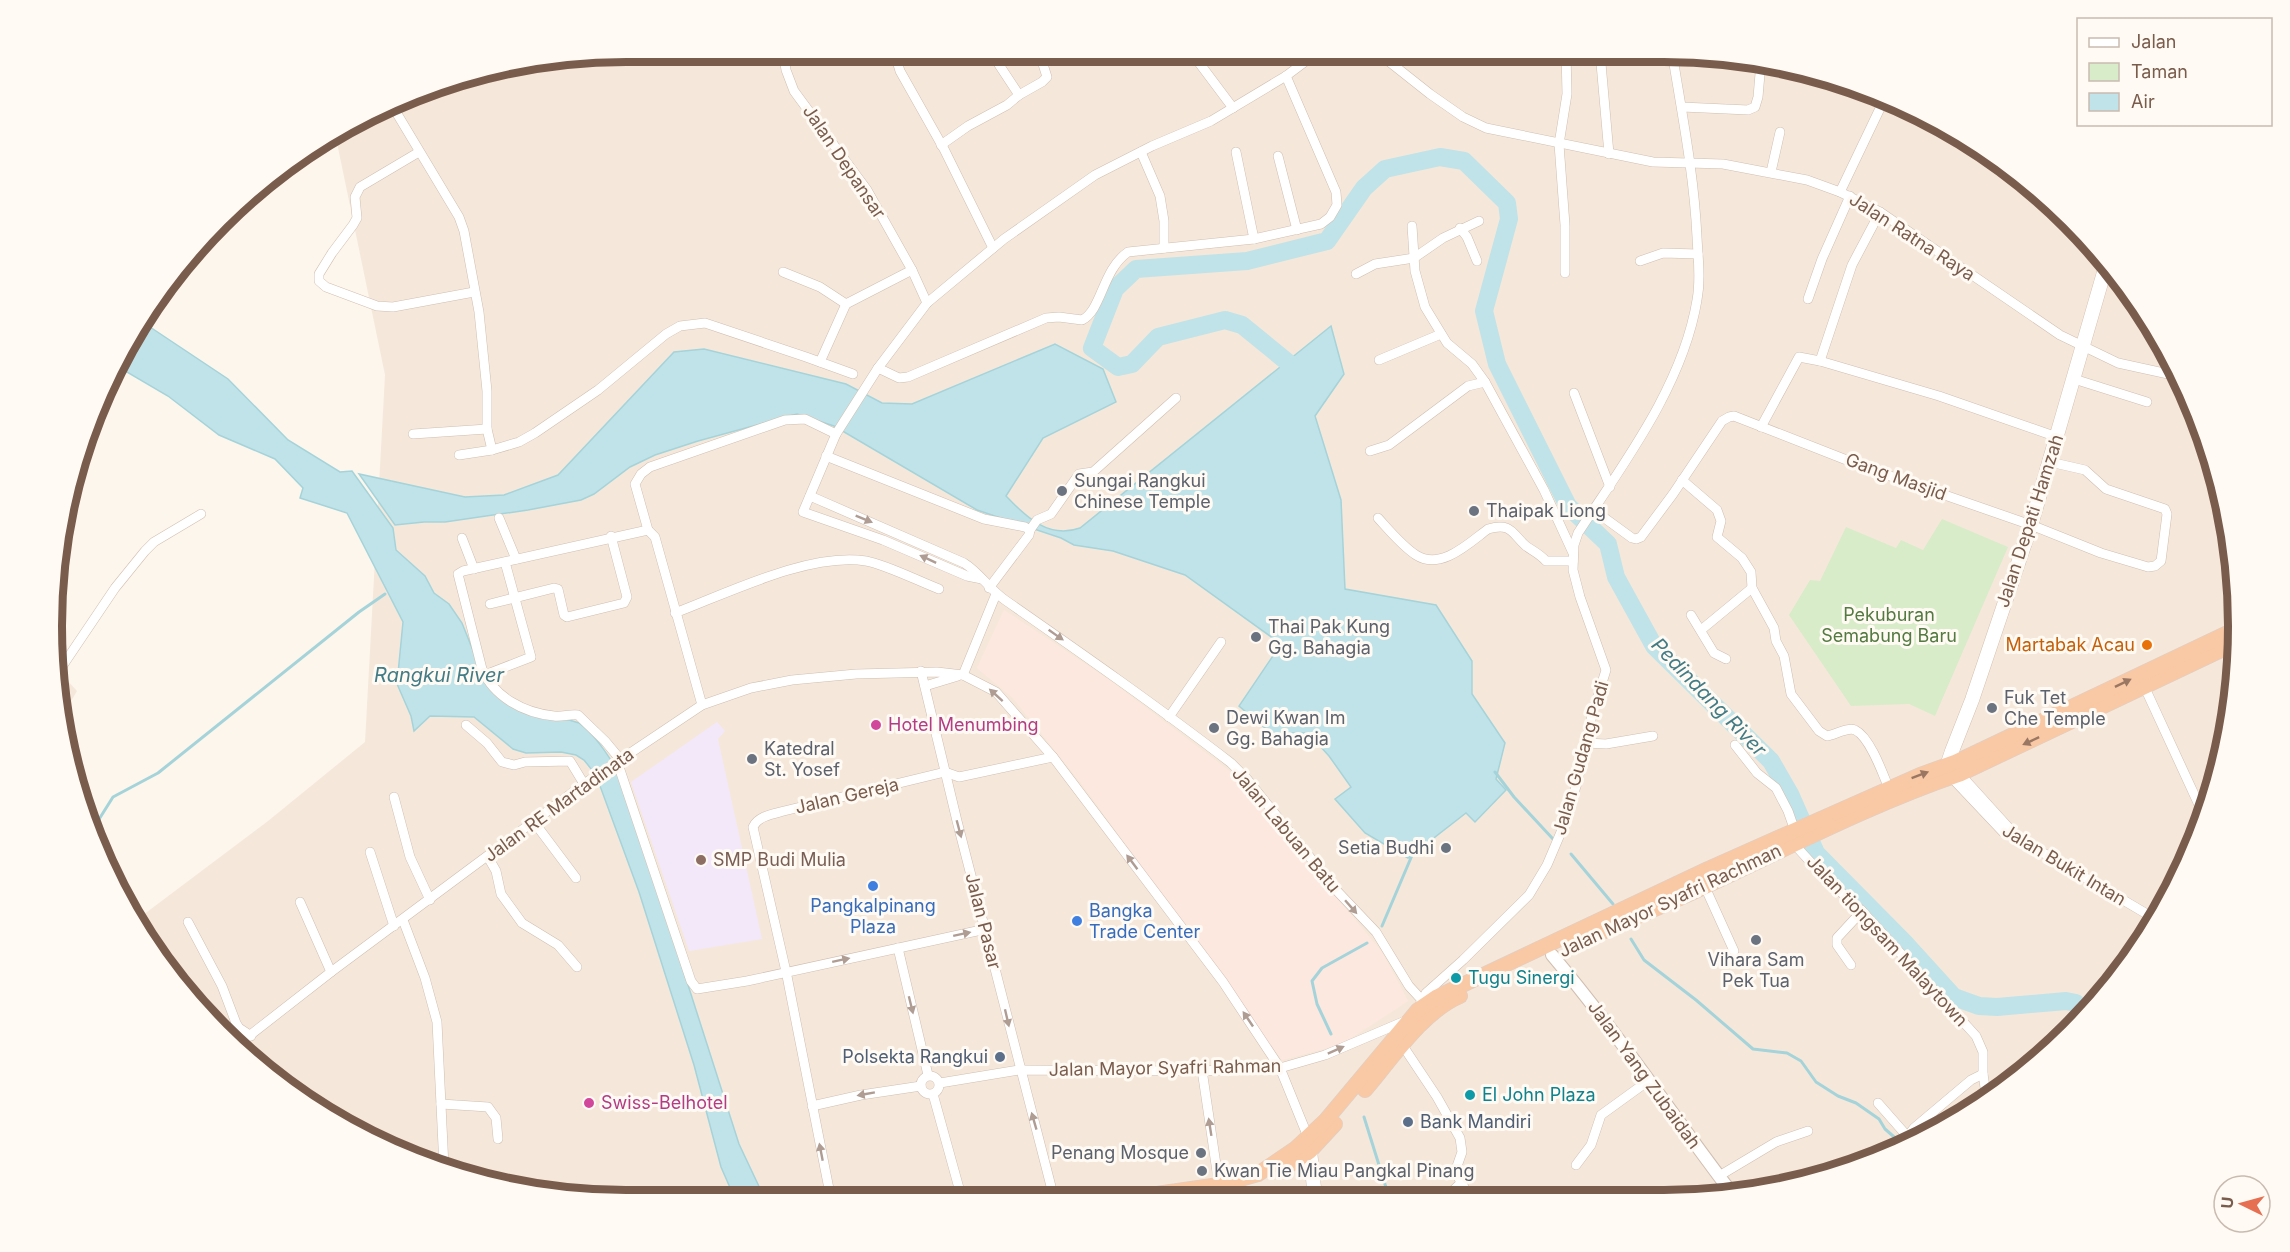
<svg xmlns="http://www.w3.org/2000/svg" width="2290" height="1252" viewBox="0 0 2290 1252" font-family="Inter,sans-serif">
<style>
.residential{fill:#f5e8da}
.commercial{fill:#fde8e0}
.education{fill:#f3e8fa}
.green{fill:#d8ecc9}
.water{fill:#bfe3e8;stroke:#a5d3da;stroke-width:1.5}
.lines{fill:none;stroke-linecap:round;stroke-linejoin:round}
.stream{stroke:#a5d3da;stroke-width:3}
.river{stroke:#bfe3e8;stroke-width:18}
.minor-casing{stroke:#d1beb0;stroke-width:10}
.tertiary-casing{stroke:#d1beb0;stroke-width:14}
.secondary-casing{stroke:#d6c0b0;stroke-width:15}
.trunk-casing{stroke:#dad1cd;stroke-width:16}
.minor{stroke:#fff;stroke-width:9}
.tertiary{stroke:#fff;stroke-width:12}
.secondary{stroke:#fff;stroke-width:14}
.trunk{stroke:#f9c8a4;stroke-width:15}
.oneway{fill:#af9d94}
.oneway2{fill:#9a7763}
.worship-dot{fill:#6b7280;stroke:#fffaf3;stroke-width:2}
.food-dot{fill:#e8710a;stroke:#fffaf3;stroke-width:2}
.hotel-dot{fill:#d1479c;stroke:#fffaf3;stroke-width:2}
.education-dot{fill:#8d6e63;stroke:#fffaf3;stroke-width:2}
.shop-dot{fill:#3f7fe0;stroke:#fffaf3;stroke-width:2}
.culture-dot{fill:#0f9aa8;stroke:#fffaf3;stroke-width:2}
.service-dot{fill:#5c6f8a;stroke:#fffaf3;stroke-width:2}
.labels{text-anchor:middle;stroke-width:6;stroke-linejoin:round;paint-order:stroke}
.street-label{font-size:18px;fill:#7a5c4d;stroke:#fffaf3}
.worship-label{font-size:18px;fill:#5b616d;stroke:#fffaf3;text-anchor:start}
.park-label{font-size:18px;fill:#537a41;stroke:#fffaf3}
.food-label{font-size:18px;fill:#c56008;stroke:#fffaf3;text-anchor:end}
.hotel-label{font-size:18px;fill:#b23c85;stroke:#fffaf3;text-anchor:start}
.education-label{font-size:18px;fill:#785e54;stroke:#fffaf3;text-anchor:start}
.shop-label{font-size:18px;fill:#366cbe;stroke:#fffaf3}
.culture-label{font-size:18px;fill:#0d838f;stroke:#fffaf3;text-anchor:start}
.service-label{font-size:18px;fill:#4e5e75;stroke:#fffaf3;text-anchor:end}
.water-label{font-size:20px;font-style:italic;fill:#437c86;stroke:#fffaf3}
.rim{fill:none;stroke:#7a5c4d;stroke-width:8}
</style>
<rect width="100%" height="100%" fill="#fdf6ec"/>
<g class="residential">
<path d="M626 51 1701 52 1813 71 1951 128 2043 193 2120 276 2180 371 2219 477 2238 588 2234 701 2209 811 2162 913 2096 1005 1984 1104 1884 1157 1739 1196 589 1200 477 1181 339 1124 194 1005 139 918 268 821 365 742 385 375 336 138 441 82Z"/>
<path d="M52 664 77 691 64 713Z"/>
</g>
<path class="commercial" d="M1004 610 1108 679 1232 773 1382 952 1408 1001 1342 1044 1282 1060 1084 787 1013 698 977 668Z"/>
<path class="education" d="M717 722 725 731 718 739 762 939 689 951 631 782Z"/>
<path class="green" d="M1942 519 2008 547 1935 716 1909 704 1851 706 1789 615 1810 580 1820 581 1846 527 1896 548 1901 540 1923 550Z"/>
<g class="water">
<path d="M141 321 228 379 288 440 340 472 352 471 393 528 396 550 425 576 434 593 449 604 462 623 484 678 503 700 579 723C597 736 611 759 622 779L739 1144 765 1199H735L721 1167 694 1065 639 892 596 775 584 760 576 755 561 752 526 753 513 749 474 717 430 716 414 731 411 716 397 684 403 622 347 513 300 498 303 488 275 459 219 435 168 396 120 368Z"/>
<path d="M1331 326 1344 374 1315 416 1341 500 1345 589 1436 605 1472 661V694L1505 743 1496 779 1506 790 1475 822 1466 813 1408 858 1365 833 1335 799 1351 787 1329 756 1308 733H1271L1239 706 1281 644 1185 575 1113 551 1074 545 1061 538 977 510 834 426 797 414 698 441 655 455 630 467 594 494 581 500 528 510 445 522H424L395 525 359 474 465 497 504 495 558 475 674 352 704 349 846 384 882 403 912 404 1055 344 1103 369 1116 402 1043 438 1006 496C1027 518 1049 539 1080 528Z"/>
</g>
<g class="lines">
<g class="stream">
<path d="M1495 772 1514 797 1553 839"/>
<path d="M91 832 113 797 158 773 359 612 385 594"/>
<path d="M1571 854 1613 904"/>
<path d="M1382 926 1413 853"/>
<path d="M1631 939 1644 960 1696 1000 1753 1049 1787 1053 1801 1061 1816 1082 1838 1096 1856 1103 1879 1119 1885 1129 1901 1143"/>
<path d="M1331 1034 1317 1004 1312 981 1322 968 1367 943"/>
<path d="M1364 1117 1389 1197"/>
</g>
<path class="river" d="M1291 365 1242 325 1225 320 1158 337 1132 364 1118 367 1092 348 1115 289 1136 269 1247 261 1327 241 1364 188 1385 169 1440 157 1464 161 1507 203 1509 219 1484 311 1497 364 1568 506 1608 544 1616 577 1654 646 1771 761 1790 794 1816 853 1904 942 1954 997 1979 1006 1997 1007 2066 1001 2076 1003 2085 1015"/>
<defs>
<g id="minor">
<path d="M783 51 786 70 794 91 867 190 912 270 927 303"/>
<path d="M897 51 896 58 900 71 944 149 993 248"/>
<path d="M1191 52 1233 108"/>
<path d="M1377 52 1430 94 1463 117 1486 128 1653 162 1723 164 1807 180 1840 192 1880 212 2060 335 2118 363 2182 377"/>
<path d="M1600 52 1609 154"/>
<path d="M1383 55 1395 52"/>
<path d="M1019 95 1042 82 1047 77 1042 61 1046 51"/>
<path d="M393 107 459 217 464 231 479 312 487 391V429L492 450"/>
<path d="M1682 107 1748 110 1755 107 1758 97 1761 62"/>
<path d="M941 145 968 126 1007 105 1019 95 990 51"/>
<path d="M419 152 360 187 355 197 357 218 353 225 332 253 319 274V281L326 287 377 306 393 307 474 292"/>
<path d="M1141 152 1160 196 1164 221V248"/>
<path d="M1236 152 1254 239"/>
<path d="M1278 156 1297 230"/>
<path d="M1771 172 1780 132"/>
<path d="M1840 192 1884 100"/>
<path d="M1412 226 1415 271 1425 307 1447 343 1472 364 1485 382 1544 490 1573 553"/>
<path d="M1460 228 1467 237 1477 261"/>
<path d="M1640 261 1663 253 1698 254"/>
<path d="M783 272 820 287 846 304 912 270"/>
<path d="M1565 273V225L1559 144 1567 94 1566 52"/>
<path d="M1356 274 1375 264 1414 258 1443 238 1479 221"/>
<path d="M1808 299 1822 259 1850 196"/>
<path d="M1379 360 1441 334"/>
<path d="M1820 361 1852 265 1880 212"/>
<path d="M820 362 846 304"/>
<path d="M878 368 899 378 908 377 1046 318 1059 317 1082 320C1102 310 1102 270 1128 252L1254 239 1321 224 1330 217 1337 205 1336 192 1286 76"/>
<path d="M2074 379 2147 402"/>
<path d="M1574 393 1610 487"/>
<path d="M1761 427 1799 357 1820 361 1939 396 2057 437"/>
<path d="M413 434 487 429"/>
<path d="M836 434 803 512 883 540 967 576 982 579"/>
<path d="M1370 451 1389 445 1468 386 1485 382"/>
<path d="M459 455 492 450 519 442 535 433 598 390 666 334 680 326 705 323 806 357 853 374"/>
<path d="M826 456 984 519 1025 527 1030 530 1029 535 989 588"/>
<path d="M1682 480 1717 510 1721 521 1717 537 1742 558 1751 572 1752 588 1774 628 1776 641 1784 656 1791 694 1819 731 1827 736C1834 735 1848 727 1855 730 1870 737 1883 774 1889 789"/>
<path d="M810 496 964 563C980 573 989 589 1005 600 1081 653 1157 706 1231 763L1247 779 1337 891 1376 932 1409 986 1421 999"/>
<path d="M1595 511 1632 538 1636 539 1641 537 1673 494 1722 421 1729 417 1734 416 1867 468 2031 525 2101 553 2148 567 2155 566 2161 561 2167 514 2165 509 2106 489 2085 470 2050 462"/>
<path d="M499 518 516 559"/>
<path d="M1378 518C1389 530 1402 546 1416 555 1441 571 1469 543 1488 529 1512 522 1512 534 1526 546 1533 551 1540 554 1546 561H1573"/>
<path d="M1030 530 1037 520 1051 514 1079 474 1093 472 1176 398"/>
<path d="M462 538 474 569"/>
<path d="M490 604 554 588 558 589 564 615 567 617 624 603 627 597 611 536"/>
<path d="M675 613C728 593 810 552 866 561 887 565 918 581 939 589"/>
<path d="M1691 615 1714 653 1726 659"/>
<path d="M1701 630 1752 588"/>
<path d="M921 671 957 821 1054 1198"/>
<path d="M485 675 531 657 505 562"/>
<path d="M963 675 996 594"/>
<path d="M55 677 115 588 145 551 154 542 201 514"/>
<path d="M925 686 958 676"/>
<path d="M2145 688 2205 818"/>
<path d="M702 705 655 537 648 530 635 484 641 474 650 467 785 420 805 419 836 434 878 368 927 303 1004 239 1095 175 1152 146 1211 121 1286 76 1318 52"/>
<path d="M1169 717 1221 642"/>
<path d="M466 725 487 743 502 762 514 765 525 762 570 761 584 784"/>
<path d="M1586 743 1606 744 1653 736"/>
<path d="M1735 745 1757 773 1776 788 1788 811 1795 831"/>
<path d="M620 759 605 741 578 715C570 714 562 717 554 716 524 713 494 697 482 669L458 574 463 571 648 530"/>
<path d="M617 761 691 981 697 989 747 981 986 929"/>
<path d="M945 772 959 777 1053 757"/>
<path d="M1960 774 2009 828 2013 835"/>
<path d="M1951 777 2003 832 2013 835 2157 920"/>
<path d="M394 797 410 857 430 900"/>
<path d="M534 822 576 878"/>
<path d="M1794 844 1824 877 1862 911 1976 1036 1983 1052V1074L1987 1101"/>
<path d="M370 852 394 926"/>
<path d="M488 857 496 871 501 894 522 923 558 945 577 967"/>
<path d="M1705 887 1734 951"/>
<path d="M300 902 331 972"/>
<path d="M403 920 425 978 437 1022 444 1167"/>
<path d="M188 922 222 986 236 1023 239 1028 251 1036"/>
<path d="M898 948 928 1075"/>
<path d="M1851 965 1837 945V938L1862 911"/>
<path d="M1418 1008 1426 993 1463 960 1529 895 1547 865 1564 825 1578 780 1592 715 1606 670 1580 597 1573 570 1574 545 1578 533C1624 463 1683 385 1697 300 1701 279 1698 258 1697 237 1694 174 1682 114 1672 52"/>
<path d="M240 1043 331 972 584 784 702 705 751 688 792 680 856 674 937 672 963 675 996 692 1053 757 1223 982 1280 1068 1308 1137"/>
<path d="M1403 1046 1437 1097 1460 1138 1462 1152 1455 1172 1470 1197"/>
<path d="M1202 1070 1219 1185"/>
<circle cx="930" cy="1085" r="9"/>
<path d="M940 1083 1019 1070 1198 1071 1280 1068 1325 1055 1405 1021"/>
<path d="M933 1094 962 1199"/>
<path d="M1878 1103 1907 1136"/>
<path d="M441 1104 488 1107 496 1118 498 1139"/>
<path d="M812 1106 861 1095 921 1086"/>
<path d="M1897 1150 1914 1128 1971 1080 1983 1074"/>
<path d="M1576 1165 1591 1145 1601 1115 1648 1081"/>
<path d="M1719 1176 1776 1142 1808 1131"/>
<path d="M1221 1194V1198"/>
<path d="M1446 1197 1461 1183"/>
<path d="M831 1199 787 976 753 827C758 816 773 814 784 811L945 772"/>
</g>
<path id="tertiary" d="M1552 955C1617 1032 1673 1116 1734 1196"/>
<g id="secondary">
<path d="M1949 772 1947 766 1952 751 1972 700 2031 525 2107 262"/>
<path d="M1310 1151 1315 1197"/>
</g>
<g id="trunk">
<path d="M1594 936C1631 918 1669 904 1706 886 1790 847 1872 804 1960 774L2236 643"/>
<path d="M1365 1090C1391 1060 1422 1012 1460 996"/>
<path d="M1288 1166 1310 1151 1335 1124"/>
<path d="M1129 1198 1219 1185 1258 1174 1295 1149 1326 1120 1418 1010 1437 997 1708 869 1920 775 1956 762 2236 629"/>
</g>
</defs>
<use href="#minor" class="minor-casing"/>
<use href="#tertiary" class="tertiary-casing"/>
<use href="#secondary" class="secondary-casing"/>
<use href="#trunk" class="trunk-casing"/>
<use href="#minor" class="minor"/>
<use href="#tertiary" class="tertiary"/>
<use href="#secondary" class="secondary"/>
<use href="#trunk" class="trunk"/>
</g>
<defs><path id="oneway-solid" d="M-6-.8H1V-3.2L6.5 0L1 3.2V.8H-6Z" transform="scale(1.5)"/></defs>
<g class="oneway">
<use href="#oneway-solid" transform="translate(864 519) rotate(22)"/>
<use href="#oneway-solid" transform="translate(928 559) rotate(-155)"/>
<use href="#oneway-solid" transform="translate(1056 635) rotate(35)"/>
<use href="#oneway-solid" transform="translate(996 695) rotate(-138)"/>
<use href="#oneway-solid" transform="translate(959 829) rotate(75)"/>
<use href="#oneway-solid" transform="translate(1132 862) rotate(-127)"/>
<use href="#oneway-solid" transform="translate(1351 907) rotate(49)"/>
<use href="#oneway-solid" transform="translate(962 934) rotate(-12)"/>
<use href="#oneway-solid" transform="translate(841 960) rotate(-12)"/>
<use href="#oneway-solid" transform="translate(911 1005) rotate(76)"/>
<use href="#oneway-solid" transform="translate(1007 1018) rotate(77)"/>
<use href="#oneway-solid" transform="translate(1248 1019) rotate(-124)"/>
<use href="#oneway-solid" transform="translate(1336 1050) rotate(-24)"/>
<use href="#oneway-solid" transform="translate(866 1094) rotate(170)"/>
<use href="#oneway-solid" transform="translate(1034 1121) rotate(-106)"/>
<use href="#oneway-solid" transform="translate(1210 1127) rotate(-99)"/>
<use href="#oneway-solid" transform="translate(821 1152) rotate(-101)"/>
</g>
<g class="oneway2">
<use href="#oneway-solid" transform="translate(2123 683) rotate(-26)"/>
<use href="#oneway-solid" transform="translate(2031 741) rotate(155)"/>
<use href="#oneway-solid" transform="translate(1920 775) rotate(-21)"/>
</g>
<g class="worship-dot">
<circle cx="1062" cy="491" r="6"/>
<circle cx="1474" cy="511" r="6"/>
<circle cx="1256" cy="637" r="6"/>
<circle cx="1992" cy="708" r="6"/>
<circle cx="1214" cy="728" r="6"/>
<circle cx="752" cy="759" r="6"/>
<circle cx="1446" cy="848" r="6"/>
<circle cx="1756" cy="940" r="6"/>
<circle cx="1201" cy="1153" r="6"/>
<circle cx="1202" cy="1171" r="6"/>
</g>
<circle class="food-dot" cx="2147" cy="645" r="6"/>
<g class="hotel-dot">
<circle cx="876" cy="725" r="6"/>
<circle cx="589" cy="1103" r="6"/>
</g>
<circle class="education-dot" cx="701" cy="860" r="6"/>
<g class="shop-dot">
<circle cx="873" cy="886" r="6"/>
<circle cx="1077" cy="921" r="6"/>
</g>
<g class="culture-dot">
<circle cx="1456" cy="978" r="6"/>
<circle cx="1470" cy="1095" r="6"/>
</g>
<g class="service-dot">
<circle cx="1000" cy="1057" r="6"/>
<circle cx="1408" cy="1122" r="6"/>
</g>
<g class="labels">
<g class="street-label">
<text transform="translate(844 162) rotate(56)" y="6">Jalan Depansar</text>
<text transform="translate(1912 237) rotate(33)" y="6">Jalan Ratna Raya</text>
<text transform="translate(1896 477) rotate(20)" y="6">Gang Masjid</text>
<text transform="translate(2030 521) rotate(-72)" y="6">Jalan Depati Hamzah</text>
<text transform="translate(1581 758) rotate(-74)" y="6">Jalan Gudang Padi</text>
<text transform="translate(847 796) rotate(-13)" y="6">Jalan Gereja</text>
<text transform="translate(559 805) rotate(-36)" y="6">Jalan RE Martadinata</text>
<text transform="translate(1286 830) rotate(50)" y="6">Jalan Labuan Batu</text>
<text transform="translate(2064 865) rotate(31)" y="6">Jalan Bukit Intan</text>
<text transform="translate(1670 901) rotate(-25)" y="6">Jalan Mayor Syafri Rachman</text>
<text transform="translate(983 921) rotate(76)" y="6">Jalan Pasar</text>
<text transform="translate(1887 941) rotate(47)" y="6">Jalan tiongsam Malaytown</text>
<text transform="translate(1165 1068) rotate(-1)" y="6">Jalan Mayor Syafri Rahman</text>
<text transform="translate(1644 1075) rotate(54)" y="6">Jalan Yang Zubaidah</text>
</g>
<g class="worship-label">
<text x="1074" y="487">Sungai Rangkui<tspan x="1074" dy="21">Chinese Temple</tspan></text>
<text x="1486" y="517">Thaipak Liong</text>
<text x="1268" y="633">Thai Pak Kung<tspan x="1268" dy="21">Gg. Bahagia</tspan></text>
<text x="2004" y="704">Fuk Tet<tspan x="2004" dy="21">Che Temple</tspan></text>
<text x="1226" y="724">Dewi Kwan Im<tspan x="1226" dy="21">Gg. Bahagia</tspan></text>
<text x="764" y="755">Katedral<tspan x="764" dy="21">St. Yosef</tspan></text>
<text x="1434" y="854" text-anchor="end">Setia Budhi</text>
<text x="1756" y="966" text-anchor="middle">Vihara Sam<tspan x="1756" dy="21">Pek Tua</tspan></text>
<text x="1189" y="1159" text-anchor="end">Penang Mosque</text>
<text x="1214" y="1177">Kwan Tie Miau Pangkal Pinang</text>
</g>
<g class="park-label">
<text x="1889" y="621">Pekuburan<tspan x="1889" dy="21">Semabung Baru</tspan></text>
</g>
<g class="food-label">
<text x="2135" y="651">Martabak Acau</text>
</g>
<g class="hotel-label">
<text x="888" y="731">Hotel Menumbing</text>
<text x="601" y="1109">Swiss-Belhotel</text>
</g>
<g class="education-label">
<text x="713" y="866">SMP Budi Mulia</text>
</g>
<g class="shop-label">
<text x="873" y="912">Pangkalpinang<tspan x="873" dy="21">Plaza</tspan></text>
<text x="1089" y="917" text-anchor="start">Bangka<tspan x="1089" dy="21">Trade Center</tspan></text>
</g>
<g class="culture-label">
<text x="1468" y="984">Tugu Sinergi</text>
<text x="1482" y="1101">El John Plaza</text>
</g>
<g class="service-label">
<text x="988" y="1063">Polsekta Rangkui</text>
<text x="1420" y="1128" text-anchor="start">Bank Mandiri</text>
</g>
<g class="water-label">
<text x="439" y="682">Rangkui River</text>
<text transform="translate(1709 697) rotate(46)" y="7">Pedindang River</text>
</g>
</g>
<path d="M0 0H2290V1252H0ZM626 62H1664A564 564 0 0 1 2228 626V626A564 564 0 0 1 1664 1190H626A564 564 0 0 1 62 626V626A564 564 0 0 1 626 62Z" fill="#fffaf3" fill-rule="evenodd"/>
<path class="rim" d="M626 62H1664A564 564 0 0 1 2228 626V626A564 564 0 0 1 1664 1190H626A564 564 0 0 1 62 626V626A564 564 0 0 1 626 62Z"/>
<rect x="2077" y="18" width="195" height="108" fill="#fffaf3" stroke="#cabbb1" stroke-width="1.5"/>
<rect x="2089" y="38" width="30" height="9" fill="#ffffff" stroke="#cabbb1" stroke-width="1.5"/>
<text x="2131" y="48" font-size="18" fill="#7a5c4d">Jalan</text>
<rect x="2089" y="63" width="30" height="18" fill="#d8ecc9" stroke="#cabbb1" stroke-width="1.5"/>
<text x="2131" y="78" font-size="18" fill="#7a5c4d">Taman</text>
<rect x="2089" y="93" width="30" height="18" fill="#bfe3e8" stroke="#cabbb1" stroke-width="1.5"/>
<text x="2131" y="108" font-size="18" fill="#7a5c4d">Air</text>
<g transform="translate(2242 1204) rotate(275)"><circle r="28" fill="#fffaf3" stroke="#cabbb1" stroke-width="1.5"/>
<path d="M0-4.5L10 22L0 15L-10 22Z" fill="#e76f51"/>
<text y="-9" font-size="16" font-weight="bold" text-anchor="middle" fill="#7a5c4d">U</text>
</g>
</svg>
